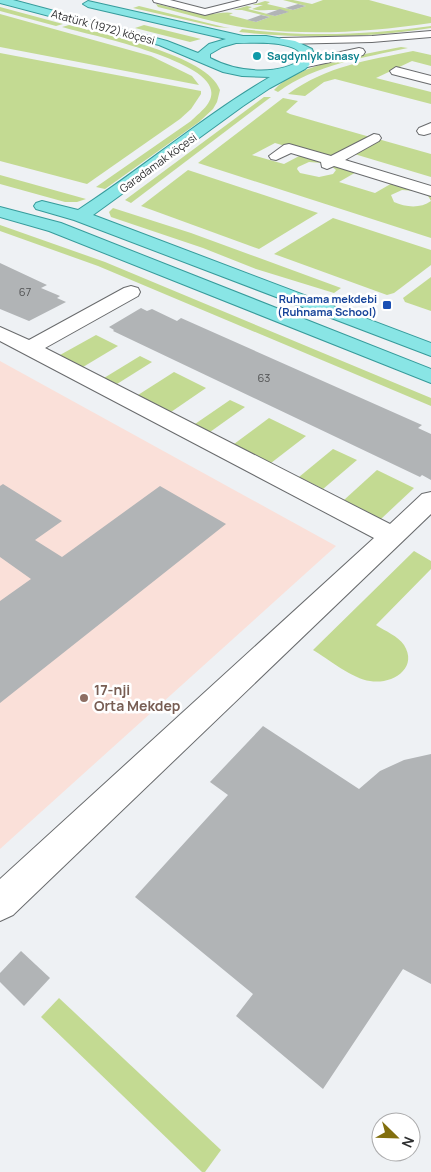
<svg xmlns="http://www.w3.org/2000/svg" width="431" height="1172" viewBox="0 0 431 1172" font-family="Manrope,sans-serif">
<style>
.education{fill:#fae0d9}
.green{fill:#c3da92}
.building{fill:#b1b4b6}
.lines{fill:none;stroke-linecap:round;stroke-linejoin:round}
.minor-casing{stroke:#696b6d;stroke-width:2}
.major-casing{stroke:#369b9b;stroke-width:2}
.minor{fill:#fff;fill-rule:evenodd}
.major{fill:#89e5e5;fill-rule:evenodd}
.culture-dot{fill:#0f9aa8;stroke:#fff;stroke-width:2}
.transit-dot{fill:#1a4fb4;stroke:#fff;stroke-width:2}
.education-dot{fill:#8d6e63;stroke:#fff;stroke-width:2}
.labels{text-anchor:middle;stroke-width:5;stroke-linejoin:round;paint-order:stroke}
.far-street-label{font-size:11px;fill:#2f3031;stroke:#fff}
.far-culture-label{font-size:11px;font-weight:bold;fill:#0d838f;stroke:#fff;text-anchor:start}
.number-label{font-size:11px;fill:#505152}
.far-transit-label{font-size:11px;font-weight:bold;fill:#164399;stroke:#fff;text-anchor:end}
.education-label{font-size:14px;font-weight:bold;fill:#785e54;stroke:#fff;text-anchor:start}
</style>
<rect width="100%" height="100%" fill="#eef1f4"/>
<path class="education" d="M0 361 336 546 0 849Z"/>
<g class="green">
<path d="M283 0H293L312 4 323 0H369L431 17V23C370 32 309 36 248 28 218 24 188 14 158 7L156 4C172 7 189 13 205 14 214 15 224 11 233 13L229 15 256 22 270 17 242 10H233L247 6 252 7 248 9 275 16 288 12C275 8 265 12 252 9L263 5H252L265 1 270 2 267 4 293 10 306 6Z"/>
<path d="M139 6 224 27 230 28 217 27 133 8Z"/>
<path d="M0 7 63 24 56 26 0 11Z"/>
<path d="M0 14 151 56 192 76 199 85 0 47Z"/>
<path d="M69 25C103 34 208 55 220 90L217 102 213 109 199 122 105 189 96 187 191 121C199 113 214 103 211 90 206 59 90 35 62 27Z"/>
<path d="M144 25 201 39 190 42 135 28Z"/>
<path d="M431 26V28C367 38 304 39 239 32L242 29C306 37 368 35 431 26Z"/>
<path d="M401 47 408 48C363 58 316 64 278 92L274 90C297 63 367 54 401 47Z"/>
<path d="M413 51 431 55V66L412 61 376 78 431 92V104L335 79 324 82 305 96 288 94C329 65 366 61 413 51Z"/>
<path d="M0 53 201 91V94L191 109 180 119 87 184 0 161Z"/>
<path d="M264 97H271L131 203 125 200Z"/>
<path d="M283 98 298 101 286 112 290 114 370 137 330 159 275 143 252 155 284 164 303 154 323 163 309 162 298 167 297 169 300 173 319 177 333 174 336 170 330 165 358 171 339 182 375 193 394 182 417 191 402 190 391 195 394 202C405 207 420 209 431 201L427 194 431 193V238L198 163Z"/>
<path d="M378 139 431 154V177L351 153Z"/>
<path d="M188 170 318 213 259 249 141 206Z"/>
<path d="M0 175 86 199 77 202H65L0 184Z"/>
<path d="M113 208 191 233 341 288 334 293 256 269 203 248 111 217 109 212Z"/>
<path d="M333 218 431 250V265L394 293 387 295 274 254Z"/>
<path d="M0 225 105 262 431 398V406L98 266 0 231Z"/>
<path d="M431 277V311L405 302 403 298Z"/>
<path d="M96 335 118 346 83 367 60 355Z"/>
<path d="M140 356 152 362 117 384 104 378Z"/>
<path d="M174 372 206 388 171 412 138 395Z"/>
<path d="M230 400 245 407 210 432 195 424Z"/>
<path d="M269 418 306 436 271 463 234 444Z"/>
<path d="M333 449 357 460 323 489 299 477Z"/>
<path d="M377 470 414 488 381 519 344 500Z"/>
<path d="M414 551 431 561V569L376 625C385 631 398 636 404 645 419 669 391 685 370 681 353 679 328 659 313 650Z"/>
<path d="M59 998 221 1150 205 1172H202L41 1017Z"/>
</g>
<g class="building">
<path d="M298 4 306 6 293 10 285 8Z"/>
<path d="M280 9 289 12 275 16 266 14Z"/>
<path d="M261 15 270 17 256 22 247 20Z"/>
<path d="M0 263 47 285 41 288 60 296 57 298 66 302 29 321 0 309Z"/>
<path d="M141 308 147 311 152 309 177 321 181 318 422 425 418 428 431 434V480L422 475 420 477 113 331 114 330 109 327Z"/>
<path d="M3 484 62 521 35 540 62 557 160 486 226 524 0 703V601L31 579 0 557V486Z"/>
<path d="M263 726 359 789 380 771 404 760 431 754V984L403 969 323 1089 236 1016 253 994 135 897 228 795 210 782Z"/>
<path d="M21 951 50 978 24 1006 0 982V973Z"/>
</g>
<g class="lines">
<defs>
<g id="minor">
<path d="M153 0H170L205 9 241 0H257L256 2 205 15 154 2Z"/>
<path d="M431 31V37L372 42 281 44 275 41 281 38 372 36Z"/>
<path d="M359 48 363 49 365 52 363 55 307 67 301 63 303 60Z"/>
<path d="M396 67 431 76V84L392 74 390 71Z"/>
<path d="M431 123V133L424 135 419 134 417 131 419 128Z"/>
<path d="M374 134 379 135 381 138 379 141 345 160 431 186V196L334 166 327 169 322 167 321 162 291 153 276 160 271 159 269 156 284 145 289 144 331 156Z"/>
<path d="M131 286 138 288 140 292 138 296 45 348 390 524 422 494 431 492V514L13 915 0 921V879L374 538 0 341V327L29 340 124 288Z"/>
</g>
<g id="major">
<path d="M0 0H13L167 41 198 53 209 44 226 39 88 7 83 4 88 1 243 36H266L295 41 312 49 316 59 305 69 270 88 243 106 93 215 431 343V356L74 220 36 209 34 206 36 203 42 201 78 210C143 168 203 116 270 77L242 76 223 72 159 45 0 3ZM236 43C252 43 297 39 304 58 278 77 236 72 210 58V54L222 47Z"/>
<path d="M0 207 61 223 431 369V383L49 231 0 217Z"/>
</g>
</defs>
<use href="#minor" class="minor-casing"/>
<use href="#major" class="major-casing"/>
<use href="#minor" class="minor"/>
<use href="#major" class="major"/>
</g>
<circle class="culture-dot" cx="257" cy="56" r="5"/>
<rect class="transit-dot" x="382" y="300" width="10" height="10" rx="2.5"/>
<circle class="education-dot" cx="84" cy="698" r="5"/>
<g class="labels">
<g class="far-street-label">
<text transform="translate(103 27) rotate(15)" y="4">Atatürk (1972) köçesi</text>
<text transform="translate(158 163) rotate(-36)" y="4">Garadamak köçesi</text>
</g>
<g class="far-culture-label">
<text x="267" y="60">Sagdynlyk binasy</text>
</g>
<g class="number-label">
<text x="25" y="296">67</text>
<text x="264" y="382">63</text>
</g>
<g class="far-transit-label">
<text x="377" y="303">Ruhnama mekdebi<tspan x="377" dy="13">(Ruhnama School)</tspan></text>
</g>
<g class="education-label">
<text x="94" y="695">17-nji<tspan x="94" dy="16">Orta Mekdep</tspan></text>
</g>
</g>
<g transform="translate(396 1137) rotate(113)"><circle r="24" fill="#ffffff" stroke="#acacad"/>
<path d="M0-4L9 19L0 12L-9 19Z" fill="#826f0e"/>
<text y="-8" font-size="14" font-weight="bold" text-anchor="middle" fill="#2f3031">N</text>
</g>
</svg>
